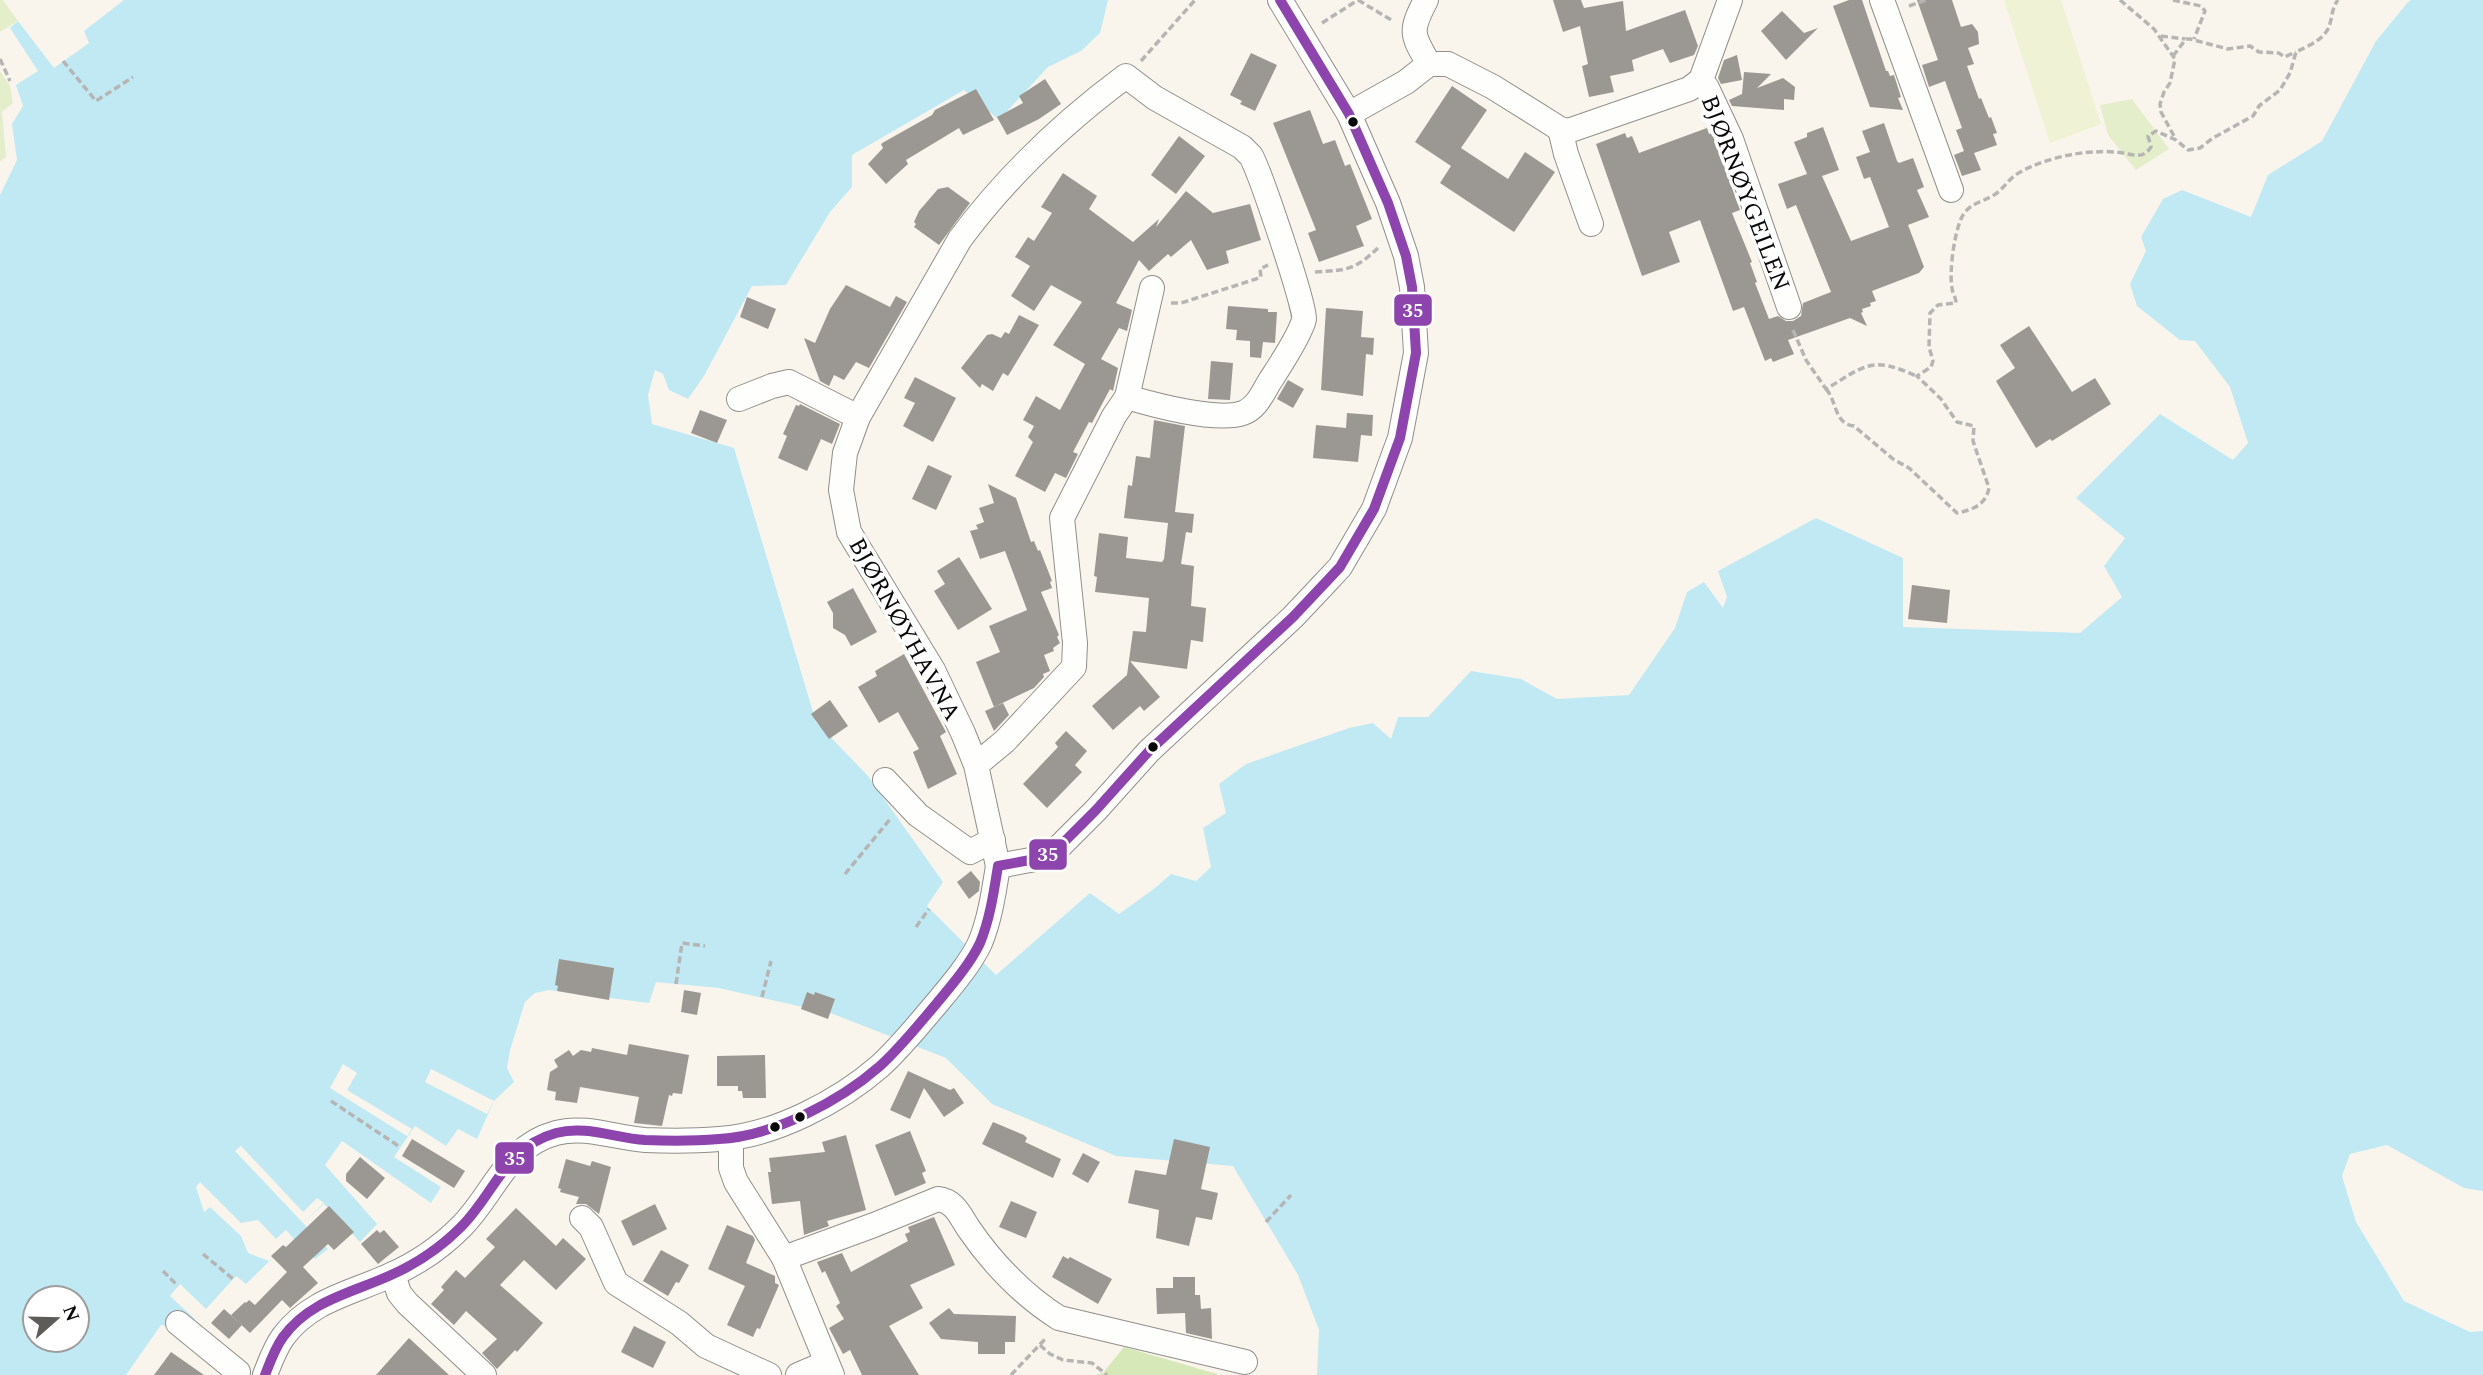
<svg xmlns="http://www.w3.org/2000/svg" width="2483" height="1375" viewBox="0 0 2483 1375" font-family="Spectral,serif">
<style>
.green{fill:#e5eeca}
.forest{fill:#d6e7b8}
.pitch{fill:#eff2d4}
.water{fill:#c1e9f4;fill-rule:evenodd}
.pier{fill:#f9f5ec}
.building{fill:#9b9893}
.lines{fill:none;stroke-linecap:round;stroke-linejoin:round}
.minor-casing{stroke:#918f8b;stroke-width:26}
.path{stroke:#b6b5b4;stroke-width:3.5;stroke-dasharray:7 3.5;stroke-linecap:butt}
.minor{stroke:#fefefc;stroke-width:24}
.bus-1-casing{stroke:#fff;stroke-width:16}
.bus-1{stroke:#8e44ad;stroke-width:10}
.bus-dot{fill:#090909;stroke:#fff;stroke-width:2.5}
.labels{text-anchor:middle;stroke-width:7;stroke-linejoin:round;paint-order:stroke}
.street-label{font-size:24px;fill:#090909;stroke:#fff}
.line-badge{stroke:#fff;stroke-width:2.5}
.badge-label{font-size:19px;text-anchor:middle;font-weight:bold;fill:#fff}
</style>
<rect width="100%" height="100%" fill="#f9f5ec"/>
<g class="green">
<path d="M0 0H3L18 21 0 32Z"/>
<path d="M0 71 10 86 13 103 2 112 6 157 0 161Z"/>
<path d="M2132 99 2169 149 2136 170 2108 135 2100 105Z"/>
</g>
<path class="forest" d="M1124 1347 1217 1374 1218 1375H1096L1103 1373Z"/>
<path class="pitch" d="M2004 0H2061L2101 124 2050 143Z"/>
<path class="water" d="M124 0H1108L1100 33 1081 51 1048 67 999 120 964 90 852 155V187L830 212 786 285 752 286 704 376 688 399 669 390 663 374 655 370 648 395 652 424 734 448 816 722 868 776 943 882 927 906 996 975 1090 893 1119 914 1155 888 1171 874 1196 881 1211 867 1203 828 1226 813 1219 784 1246 764 1349 728 1373 723 1391 739 1398 717H1428L1471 671 1521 679 1557 699 1629 695 1675 628 1687 592 1704 582 1723 608 1727 597 1718 571 1816 518 1903 558V627L2080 633 2122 597 2104 566 2125 538 2076 498 2160 414 2233 460 2248 443 2230 387 2195 341 2180 340 2137 306 2130 284 2146 251 2141 237 2163 199 2182 190 2251 217 2268 175 2322 141 2376 41 2408 2 2411 0H2483V1191L2464 1188 2387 1145 2350 1154 2342 1176 2356 1222 2404 1301 2470 1332 2483 1331V1375H1317L1319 1330 1298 1275 1233 1166 1116 1156 992 1104 946 1058 833 1014 719 988 656 982 649 1003 549 990 535 993 525 1002 510 1050 507 1068 514 1082 494 1101 477 1139 458 1129 446 1146 415 1126 394 1157 441 1187 431 1203 342 1141 325 1165 377 1224 360 1242 324 1204 303 1223 328 1249 315 1259 293 1238 246 1284 236 1276 206 1309 180 1284 170 1296 195 1319 192 1324 207 1357 166 1326 161 1325 126 1375H0V195L17 160 12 124 23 106 16 85 38 71 10 28 18 21 54 68 89 43 84 31ZM35 1298H77V1340H35Z"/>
<g class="pier">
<path d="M343 1064 357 1073 347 1090 412 1129 407 1136 330 1088Z"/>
<path d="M431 1069 494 1101 487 1114 425 1082Z"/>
<path d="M241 1146 303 1212 317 1198 324 1203 303 1223 235 1151Z"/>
<path d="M200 1182 241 1223 258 1220 276 1239 286 1230 293 1238 269 1261 248 1253 241 1236 210 1207 204 1212 196 1187Z"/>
</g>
<g class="building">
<path d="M1553 0H1581L1584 8 1623 1 1626 31 1685 10 1698 46 1694 55 1670 63 1663 49 1632 60 1634 71 1610 76 1614 92 1589 97 1582 66 1588 64 1580 26 1563 32Z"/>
<path d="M1849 0H1862L1886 71H1888L1890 76 1894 75 1901 97 1898 98 1903 110 1870 107 1833 6Z"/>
<path d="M1917 0H1952L1961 27 1972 24 1978 32 1979 44 1968 48 1974 64 1967 66 1979 99 1981 98 1989 118 1991 117 1997 133 1993 134 1997 145 1974 153 1981 170 1962 176 1954 155 1964 151 1956 130 1962 128 1945 81 1929 87 1922 65 1938 60Z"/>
<path d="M1782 11 1804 33 1818 28 1786 60 1761 31Z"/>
<path d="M1251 53 1277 65 1255 111 1240 104 1242 101 1230 95Z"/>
<path d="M1737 55 1742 80 1721 84 1718 78 1724 60Z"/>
<path d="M1744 72 1771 74 1757 88 1783 78 1795 87 1794 100 1784 99V110L1732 106 1729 100 1742 94Z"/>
<path d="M1045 79 1061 104 1039 119 1007 135 997 117 1023 103 1019 96Z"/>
<path d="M1452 86 1487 110 1461 148 1508 179 1525 152 1555 172 1514 232 1440 183 1451 166 1415 142Z"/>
<path d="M976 89 994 120 963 135 959 128 906 160 908 164 886 184 868 164 883 148 881 144 884 142 932 115 935 110Z"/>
<path d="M1310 110 1323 144 1335 140 1345 166 1350 164 1372 219 1356 226 1364 246 1319 262 1308 233 1316 230 1273 123Z"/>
<path d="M1884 123 1897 161 1899 163 1913 158 1924 187 1917 190 1929 217 1908 225 1924 267 1919 273 1872 291 1876 301 1870 303 1871 306 1862 309 1863 312 1861 313 1867 326 1850 318 1788 340 1794 354 1773 362 1771 358 1765 361 1744 307 1733 311 1700 220 1669 232 1680 262 1642 276 1596 144 1625 133 1627 138 1632 136 1639 153 1707 128 1709 134 1712 133 1713 136 1740 210 1732 213 1752 262 1750 263 1757 282 1755 283 1769 319 1778 316 1786 321H1793L1801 316 1803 303 1831 292 1796 205 1787 209 1778 184 1807 174 1794 142 1807 137V133L1823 127 1839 170 1822 176 1851 241 1889 227 1870 177 1864 179 1856 157 1870 152 1862 131Z"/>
<path d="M1179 136 1205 156 1176 194 1151 175Z"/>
<path d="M1063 173 1097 196 1089 209 1133 242 1159 219 1156 227 1186 191 1213 213 1250 204 1261 240 1226 251 1229 263 1207 270 1191 240 1171 257 1168 254 1149 271 1139 260 1116 303 1132 310 1127 331 1119 328 1101 359 1118 368 1113 391 1110 389 1092 423 1089 422 1073 452 1078 454 1066 478 1055 473 1045 492 1015 476 1033 442 1028 437 1034 426 1023 420 1036 396 1060 410 1085 364 1053 345 1082 302 1051 285 1034 311 1011 296 1030 266 1015 257 1028 237 1034 241 1052 213 1041 207Z"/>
<path d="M948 187 970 203 939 245 914 227 916 224 914 222 919 211 938 189Z"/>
<path d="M846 285 890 307 896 296 907 302 869 368 856 362 844 380 834 375 829 386 820 381 804 338 815 343 830 309Z"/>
<path d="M747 297 776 309 768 329 740 317Z"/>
<path d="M1228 306 1268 309V312H1277L1275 343 1263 342 1261 358 1250 357V341L1236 340 1237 330 1226 329Z"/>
<path d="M1326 308 1363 311 1361 337 1374 338 1373 355 1366 354 1363 396 1321 390Z"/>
<path d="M1019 315 1039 325 1008 376 1003 373 993 391 982 384 980 388 961 368 987 335 992 334 1001 338 1005 332 1009 334Z"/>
<path d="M2029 326 2072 392 2095 378 2111 404 2052 441 2050 439 2036 448 1996 381 2015 368 2000 345Z"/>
<path d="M1211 361 1233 363 1230 400 1208 399Z"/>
<path d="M915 377 956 398 933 442 903 426 915 403 904 398Z"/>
<path d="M1288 380 1304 389 1293 408 1277 399Z"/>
<path d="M800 404 840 424 832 444 821 439 807 471 778 458 787 436 783 434 796 405 799 406Z"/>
<path d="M700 410 727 420 717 443 691 433Z"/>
<path d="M1347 413 1373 415 1372 436 1361 435 1358 462 1313 458 1316 425 1346 428Z"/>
<path d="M1154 420 1185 426 1175 512 1194 514 1192 533 1186 532 1181 564 1194 566 1191 606 1206 608 1203 642 1191 640 1187 669 1130 661 1160 697 1144 711 1140 706 1113 730 1092 706 1127 675 1133 631 1146 632 1149 598 1095 592 1097 577 1094 576 1099 533 1128 537 1126 558 1162 562 1164 559 1168 523 1124 518 1128 485 1132 486 1136 456 1150 458Z"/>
<path d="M928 465 952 476 936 510 912 499Z"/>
<path d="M988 484 1016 498 1031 542 1034 541 1038 551 1040 550 1052 581 1050 582 1052 588 1041 592 1059 635 1057 637 1060 643 1053 648 1054 651 1044 655 1050 671 1043 674 1044 677 1034 688 994 707 976 662 1000 652 989 626 1027 610 1005 551 980 559 970 531 978 529 976 525 984 522 979 508 994 503Z"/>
<path d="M959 557 992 609 958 630 934 591 945 584 937 571Z"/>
<path d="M1912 585 1950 590 1947 623 1908 619Z"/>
<path d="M853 588 877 632 851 646 845 635 833 628V613L827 602Z"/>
<path d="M904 654 946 732 940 736 957 774 928 789 913 752 919 749 898 712 879 723 858 687 877 676 875 671Z"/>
<path d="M830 700 848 726 829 739 811 714Z"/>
<path d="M1003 703 1009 715 994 731 985 711Z"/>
<path d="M1066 731 1087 751 1075 765 1082 772 1047 808 1023 784 1058 747 1055 743Z"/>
<path d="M971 871 980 882 979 891 969 899 957 882Z"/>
<path d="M559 959 614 968 609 1000 557 991 558 986 555 985Z"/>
<path d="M684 990 701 993 697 1015 681 1012Z"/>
<path d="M807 992 814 995 815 992 835 999 828 1019 801 1009Z"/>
<path d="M629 1044 689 1055 682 1094 673 1093 672 1096 669 1095 662 1126 634 1123 639 1097 580 1087 577 1103 555 1100 556 1092 547 1090 550 1072 558 1067 554 1060 569 1050 573 1056 581 1050 591 1052 592 1048 627 1055Z"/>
<path d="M765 1055 766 1098H743L742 1091H738V1086H717V1056Z"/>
<path d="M908 1071 950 1090 954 1088 964 1103 944 1117 924 1088 910 1119 890 1110Z"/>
<path d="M993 1122 1024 1135 1027 1138 1025 1142 1061 1159 1053 1178 982 1144Z"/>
<path d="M910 1131 926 1171 922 1173 926 1183 895 1196 875 1145Z"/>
<path d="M846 1135 866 1210 827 1221 829 1226 804 1235 800 1201 772 1204 768 1172H771L769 1158 825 1152 822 1142Z"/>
<path d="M412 1139 465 1171 454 1188 402 1156Z"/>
<path d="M1174 1139 1210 1147 1201 1189 1218 1193 1212 1220 1196 1217 1189 1246 1156 1238 1159 1210 1128 1203 1135 1170 1166 1175Z"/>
<path d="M1083 1153 1100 1162 1088 1183 1072 1174Z"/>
<path d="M360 1157 385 1178 367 1199 346 1181V1174Z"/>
<path d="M566 1159 590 1166 592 1161 611 1167 599 1214 586 1204H576L579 1197 560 1192 561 1189 558 1188Z"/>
<path d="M1011 1201 1037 1212 1026 1238 999 1227Z"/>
<path d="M655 1204 667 1229 633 1246 621 1221Z"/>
<path d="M329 1206 354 1232 334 1250 328 1244 303 1267 318 1283 290 1308 282 1300 250 1333 231 1315 245 1302 246 1303 249 1300 255 1305 287 1272 271 1256 283 1245 286 1247Z"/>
<path d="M516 1208 556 1246 563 1238 586 1259 556 1290 524 1260 500 1285 543 1323 517 1352 515 1350 497 1369 482 1353 497 1339 466 1311 454 1325 431 1304 444 1290 441 1287 456 1270 465 1278 495 1247 486 1239Z"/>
<path d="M934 1217 955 1265 910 1285 923 1308 889 1326 919 1375H862L850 1350 843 1354 829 1328 844 1319 836 1306 840 1303 825 1271 822 1273 817 1262 842 1253 851 1272 908 1241 905 1234 910 1232 908 1227Z"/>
<path d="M727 1225 753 1236 755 1240 746 1263 775 1276V1283L779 1285 760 1329 757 1328 753 1337 727 1325 745 1286 708 1269Z"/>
<path d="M377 1230 380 1233 384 1230 399 1247 378 1264 361 1244Z"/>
<path d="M661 1250 689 1265 679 1283 676 1282 668 1296 643 1281Z"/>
<path d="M1063 1256 1068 1259 1070 1257 1112 1279 1098 1304 1052 1277Z"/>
<path d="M1173 1277H1195V1295H1200L1201 1309 1211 1308 1212 1339 1186 1333 1185 1313 1157 1314 1156 1288H1173Z"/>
<path d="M949 1308 954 1314 1016 1316 1015 1342H1005V1354H978V1342L941 1339 929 1323Z"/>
<path d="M224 1309 242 1325 229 1339 211 1323Z"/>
<path d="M634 1326 666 1342 653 1368 621 1352Z"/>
<path d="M409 1338 449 1375H376Z"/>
<path d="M171 1352 204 1375H154Z"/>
</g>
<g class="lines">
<defs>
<g id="minor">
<path d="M1730 0 1701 80 1707 88 1731 139 1789 307"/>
<path d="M1882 0 1951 190"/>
<path d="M1429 64H1448L1493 87 1560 129 1568 131 1689 89 1701 80"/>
<path d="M1349 114 1406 82 1429 64C1412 35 1409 32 1426 0"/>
<path d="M1560 129 1566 154 1591 224"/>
<path d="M1127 397 1152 288"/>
<path d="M739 399 772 386 789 382 858 417"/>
<path d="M976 765 1005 741 1074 667 1075 643 1062 518 1114 416 1127 397C1154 405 1217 422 1243 413 1257 408 1263 392 1270 381 1279 367 1301 334 1304 319 1306 307 1260 172 1251 156L1242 147 1155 98 1126 76C1064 122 1006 177 960 239L858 417 845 453 841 490 849 532 933 670 963 733 976 765 998 866"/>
<path d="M885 780 918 815 970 852 993 840"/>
<path d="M731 1138V1168L736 1182 784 1258 832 1375"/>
<path d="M582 1218 591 1227 616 1283 679 1323 706 1346 769 1375"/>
<path d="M784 1258 874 1225 938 1199C955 1201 960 1216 969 1229 992 1263 1024 1296 1059 1318L1245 1362"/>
<path d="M393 1274 399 1293 407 1303 484 1375"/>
<path d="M178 1323 238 1372"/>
<path d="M265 1375C270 1362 275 1348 283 1337 310 1300 352 1293 391 1275 416 1264 442 1246 461 1227 495 1193 505 1147 556 1133 586 1125 615 1138 645 1140 669 1141 695 1141 719 1139 774 1136 840 1101 880 1066 901 1047 919 1024 937 1003 952 985 970 964 980 943 990 919 994 891 998 866L1041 858 1055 851 1096 810 1149 751 1293 617 1326 582 1340 567 1374 509 1400 438 1416 353 1412 287 1406 256 1388 203 1349 114 1280 0"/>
<path d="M798 1375 826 1363"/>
</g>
</defs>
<use href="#minor" class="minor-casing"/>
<g class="path">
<path d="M1358 0 1393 21"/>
<path d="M2120 0 2154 29 2175 59 2170 83 2164 92 2160 104 2161 112 2175 138"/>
<path d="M2173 0 2201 6 2205 11 2194 39"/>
<path d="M1909 6 1926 0"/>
<path d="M1322 23 1358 0"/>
<path d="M2161 36 2185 39"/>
<path d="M2173 56 2186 39H2190L2228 49 2250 46 2259 52 2279 53 2284 57 2296 52"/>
<path d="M0 59 10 81"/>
<path d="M63 61 96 101 133 77"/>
<path d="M1141 61 1195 0"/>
<path d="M1315 272C1349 270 1355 270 1380 246"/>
<path d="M1171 303H1181L1256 279 1261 277 1260 269 1268 265"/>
<path d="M1793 330 1806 360 1826 389C1865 366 1871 355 1916 376"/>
<path d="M1826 389C1837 401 1834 424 1854 426L1893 459 1909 468 1957 513C1972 510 1986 505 1989 488L1973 441 1974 426 1957 422 1941 399 1917 376 1931 367 1933 361 1929 347 1930 313 1938 305 1956 303C1956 297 1953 295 1952 288 1949 272 1954 235 1961 219 1968 203 1981 203 1994 195 2002 190 2007 182 2014 176 2034 162 2072 152 2096 152 2105 151 2115 152 2123 153 2135 155 2143 159 2151 147L2148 136 2156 131 2176 140 2188 150 2200 148 2213 138 2253 116 2259 106 2280 90 2290 73 2296 52C2306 47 2319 42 2326 32 2333 23 2330 10 2338 0"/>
<path d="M845 874 891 818"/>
<path d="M916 927 929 909"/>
<path d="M676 984 682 943 705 946"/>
<path d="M762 997 771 961"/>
<path d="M331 1101 400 1147"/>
<path d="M1266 1222 1291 1195"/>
<path d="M203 1254 233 1279"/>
<path d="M163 1271 178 1286"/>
<path d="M1040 1345 1050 1354 1063 1360 1092 1363 1107 1375"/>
<path d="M1011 1375 1047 1337"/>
</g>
<use href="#minor" class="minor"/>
<defs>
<path id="bus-1" d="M265 1375C270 1362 275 1348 283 1337 310 1300 352 1293 391 1275 416 1264 442 1246 461 1227 495 1193 505 1147 556 1133 586 1125 615 1138 645 1140 669 1141 695 1141 719 1139 774 1136 840 1101 880 1066 901 1047 919 1024 937 1003 952 985 970 964 980 943 990 919 994 891 998 866L1041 858 1055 851 1096 810 1149 751 1293 617 1326 582 1340 567 1374 509 1400 438 1416 353 1412 287 1406 256 1388 203 1349 114 1280 0"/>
</defs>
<use href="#bus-1" class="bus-1-casing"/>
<use href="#bus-1" class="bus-1"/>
</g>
<g class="bus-dot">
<circle cx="1353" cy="122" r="6"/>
<circle cx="1153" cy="747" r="6"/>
<circle cx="800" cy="1117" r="6"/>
<circle cx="775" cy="1127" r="6"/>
</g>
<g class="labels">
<g class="street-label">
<text transform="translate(1746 193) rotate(69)" y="8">BJØRNØYGEILEN</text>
<text transform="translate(905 629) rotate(61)" y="8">BJØRNØYHAVNA</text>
</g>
</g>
<g class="line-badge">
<rect x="1393" y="293" width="40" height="34" rx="7" fill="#8e44ad"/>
<rect x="1028" y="838" width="40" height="33" rx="7" fill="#8e44ad"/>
<rect x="494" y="1141" width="41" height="34" rx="7" fill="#8e44ad"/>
</g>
<g class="badge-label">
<text x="1413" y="317">35</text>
<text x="1048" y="861">35</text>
<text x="515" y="1165">35</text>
</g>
<g transform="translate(56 1319) rotate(70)"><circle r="33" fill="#ffffff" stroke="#9d9d9d" stroke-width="2"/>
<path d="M0-5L12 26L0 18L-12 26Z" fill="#5d5c58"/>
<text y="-10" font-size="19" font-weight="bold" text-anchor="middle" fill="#090909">N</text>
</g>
</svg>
